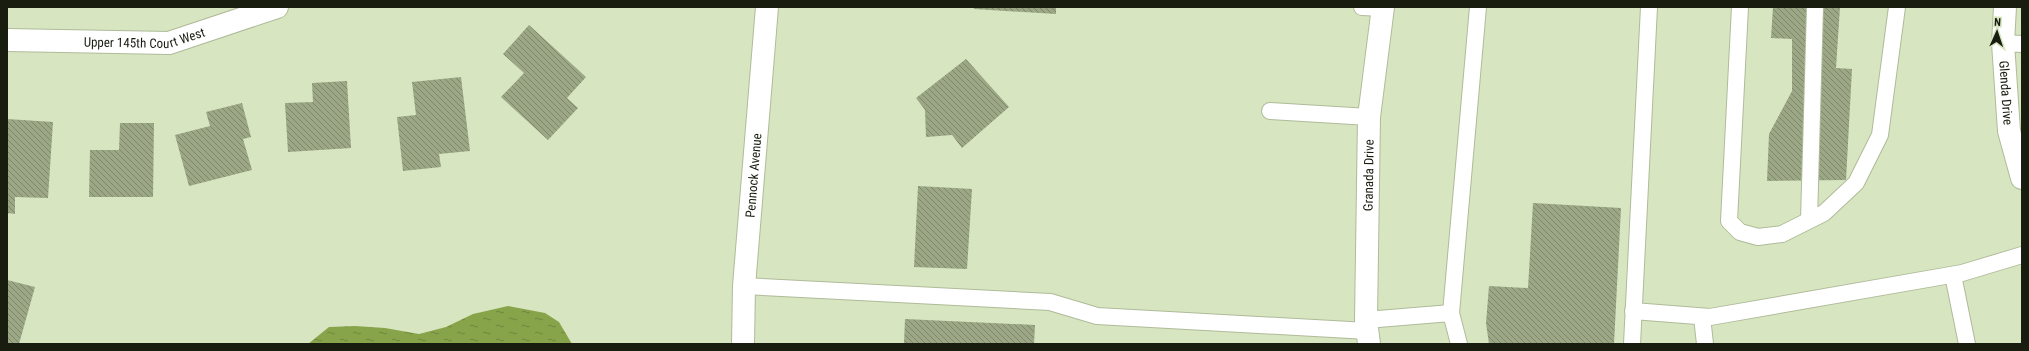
<svg xmlns="http://www.w3.org/2000/svg" width="2029" height="351" viewBox="0 0 2029 351" font-family="'Roboto Condensed',sans-serif">
<style>
.water{fill:url(#water-ripples)}
.building{fill:url(#building-back-hatch)}
.lines{fill:none;stroke-linecap:round;stroke-linejoin:round}
.lane-casing{stroke:#afbb99;stroke-width:18}
.street-casing{stroke:#afbb99;stroke-width:24}
.secondary-casing{stroke:#afbb99;stroke-width:24}
.lane{stroke:#fff;stroke-width:16}
.street{stroke:#fff;stroke-width:22}
.secondary{stroke:#fff;stroke-width:22}
.labels{text-anchor:middle;stroke-width:3;stroke-linejoin:round;paint-order:stroke}
.street-label{font-size:13px;fill:#191d10;stroke:#d8e5c1}
</style>
<defs>
<pattern id="water-ripples" width="26" height="14" patternUnits="userSpaceOnUse"><rect width="26" height="14" fill="#88a44a"/><path d="M2 4q2-2 4 0t4 0M15 11q2-2 4 0t4 0" fill="none" stroke="#6e853c"/></pattern>
<pattern id="building-back-hatch" width="6" height="6" patternUnits="userSpaceOnUse"><rect width="6" height="6" fill="#9ba785"/><path d="M-1 5l2 2M0 0l6 6M5-1l2 2" fill="none" stroke="#7e876b"/></pattern>
</defs>
<rect width="100%" height="100%" fill="#d8e5c1"/>
<path class="water" d="M508 306 545 313 559 322 572 344H308L329 327 355 326 385 328 419 334 446 327 473 314Z"/>
<g class="building">
<path d="M975 7H1056V14L974 9Z"/>
<path d="M1773 7H1840L1836 68 1852 69 1846 180 1767 181 1769 134 1792 91V39L1771 38Z"/>
<path d="M529 25 586 77 567 98 578 108 548 140 501 97 524 73 503 54Z"/>
<path d="M966 59 1009 107 962 148 952 135 926 137 925 110 916 98Z"/>
<path d="M461 77 470 151 439 154 441 167 403 171 397 117 416 115 412 82Z"/>
<path d="M347 81 351 148 288 152 285 103 313 102 312 83Z"/>
<path d="M242 103 251 137 243 139 252 170 189 186 175 135 210 126 206 112Z"/>
<path d="M7 119 53 122 48 198 15 197V214L7 213Z"/>
<path d="M120 123H154L153 197H89L90 150H119Z"/>
<path d="M918 186 972 189 967 269 914 267Z"/>
<path d="M1533 203 1621 208 1614 344H1489L1486 323 1489 286 1528 288Z"/>
<path d="M7 280 35 287 19 344H7Z"/>
<path d="M905 319 1035 325 1034 344H904Z"/>
</g>
<g class="lines">
<defs>
<g id="lane">
<path d="M1362 7 1383 8"/>
<path d="M1740 7 1729 221 1740 232 1758 237 1782 234 1824 213 1856 183 1880 135 1897 7"/>
<path d="M2003 43 2022 44"/>
<path d="M1270 111 1369 117"/>
<path d="M1809 220 1815 7"/>
<path d="M1953 275 1967 344"/>
<path d="M744 286 1050 302 1097 316 1368 331"/>
<path d="M1633 311 1710 317 1962 273 2022 255"/>
<path d="M1451 313 1478 7"/>
<path d="M1702 317 1705 344"/>
<path d="M1366 320 1451 313 1459 344"/>
<path d="M1632 344 1649 7"/>
</g>
<g id="street">
<path id="s1" d="M2005 7 2003 43 2009 131 2022 178"/>
<path id="s2" d="M7 40 169 43 277 7"/>
<path id="s3" d="M1369 344 1366 320 1369 117 1383 7"/>
</g>
<g id="secondary">
<path id="s4" d="M743 344 744 286 767 7"/>
</g>
</defs>
<use href="#lane" class="lane-casing"/>
<use href="#street" class="street-casing"/>
<use href="#secondary" class="secondary-casing"/>
<use href="#lane" class="lane"/>
<use href="#street" class="street"/>
<use href="#secondary" class="secondary"/>
</g>
<g class="labels">
<g class="street-label">
<text dy="5" stroke="none"><textPath href="#s2" startOffset="138">Upper 145th Court West</textPath></text>
<text dy="5" stroke="none"><textPath href="#s1" startOffset="86">Glenda Drive</textPath></text>
<text dy="5" stroke="none"><textPath href="#s4" startOffset="169">Pennock Avenue</textPath></text>
<text dy="5" stroke="none"><textPath href="#s3" startOffset="169">Granada Drive</textPath></text>
</g>
</g>
<rect width="2029" height="351" fill="none" stroke="#191d10" stroke-width="16"/>
<g transform="translate(1997 32) rotate(3)" stroke="#d8e5c1" stroke-width="3" paint-order="stroke">
<path d="M0-3L7 15L0 10L-7 15Z" fill="#191d10"/>
<text y="-6" font-size="11" font-weight="bold" text-anchor="middle" fill="#191d10">N</text>
</g>
</svg>
